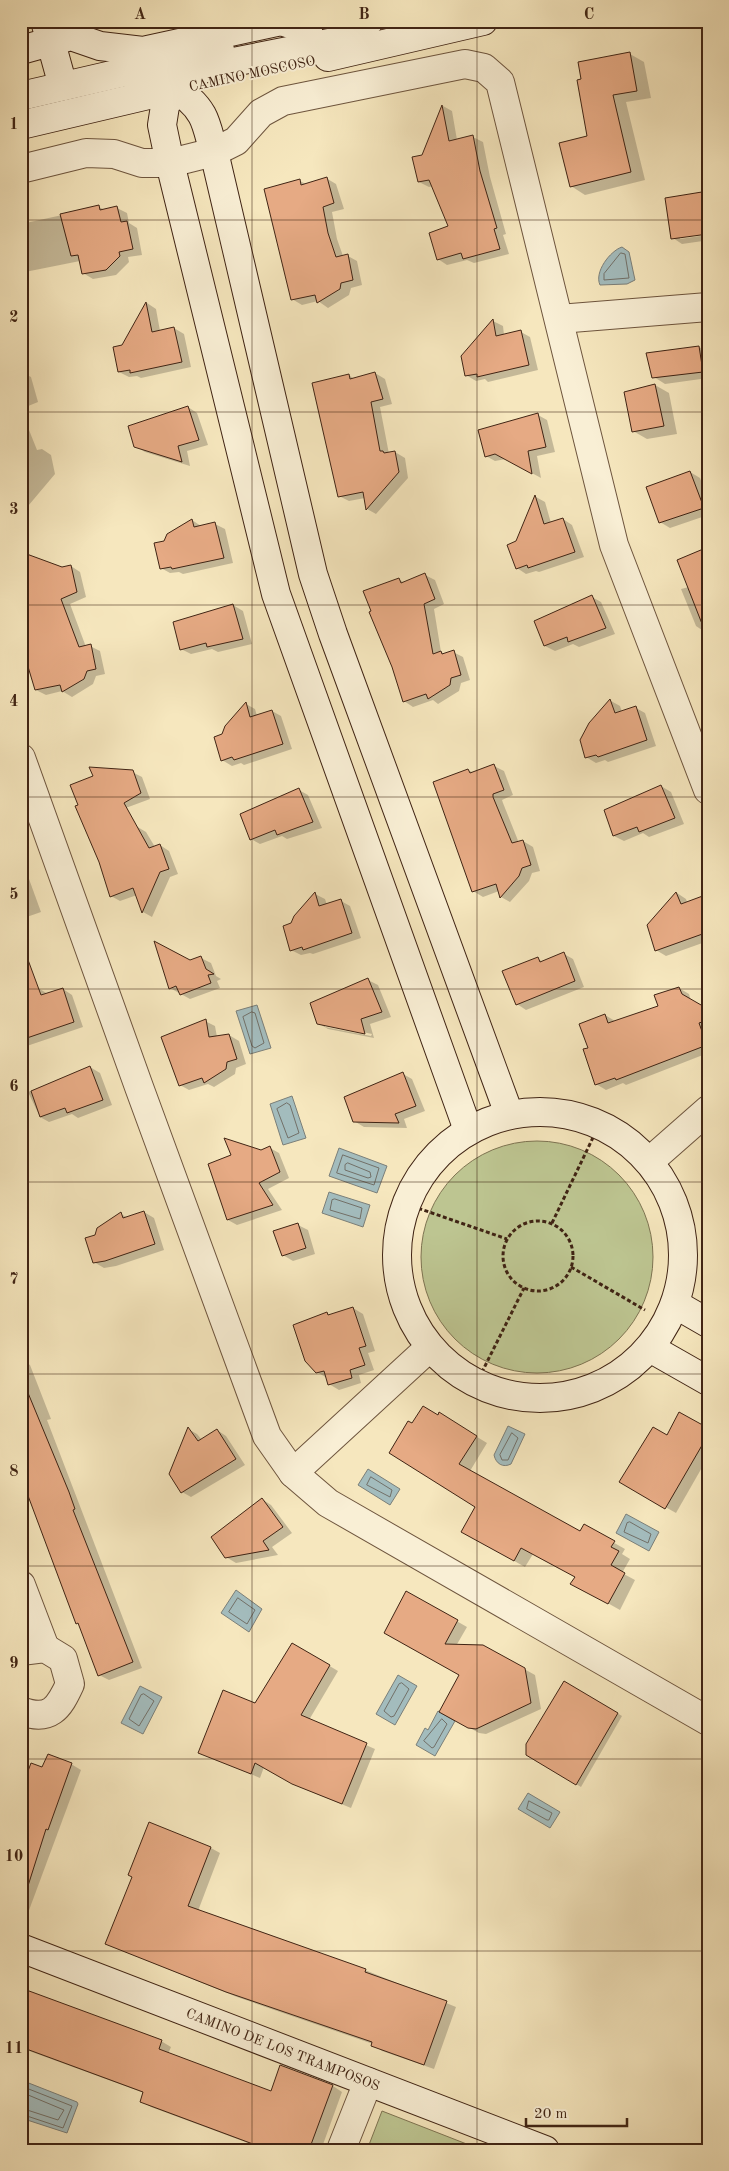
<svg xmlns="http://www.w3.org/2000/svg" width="729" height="2171" viewBox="0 0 729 2171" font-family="'Old Standard TT',serif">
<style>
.green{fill:#bdc591;stroke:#7e7452}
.water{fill:#a3bcbd;stroke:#7b7f79}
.shadow{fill:#0003;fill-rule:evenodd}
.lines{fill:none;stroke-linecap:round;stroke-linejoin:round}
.shore{stroke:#727068;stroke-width:1}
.building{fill:#e6aa84;stroke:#402414}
.street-casing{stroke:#6e553e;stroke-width:30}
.secondary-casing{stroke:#402414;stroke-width:30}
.path{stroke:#402414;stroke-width:3;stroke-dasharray:4 2.5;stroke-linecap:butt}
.street{stroke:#f9efd5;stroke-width:28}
.secondary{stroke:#f9efd5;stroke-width:28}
.grid{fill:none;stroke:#402414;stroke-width:1;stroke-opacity:0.55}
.labels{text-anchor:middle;stroke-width:4;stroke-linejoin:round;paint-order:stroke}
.street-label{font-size:14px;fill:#402414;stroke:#f9efd5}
.neatline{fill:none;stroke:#402414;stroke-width:2}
.grid-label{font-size:16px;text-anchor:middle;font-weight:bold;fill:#402414}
</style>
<rect width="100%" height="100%" fill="#f6e7be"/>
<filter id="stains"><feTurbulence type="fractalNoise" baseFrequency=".004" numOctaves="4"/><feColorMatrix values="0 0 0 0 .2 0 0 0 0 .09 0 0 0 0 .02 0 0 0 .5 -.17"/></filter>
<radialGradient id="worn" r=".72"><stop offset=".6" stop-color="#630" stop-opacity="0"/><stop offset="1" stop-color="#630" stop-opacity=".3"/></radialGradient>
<g class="green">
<circle cx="537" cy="1257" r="116"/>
<path d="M382 2111 482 2150H367Z"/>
</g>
<g class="water">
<path d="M622 247 629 252 635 280 627 284 600 285C594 272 610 251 622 247Z"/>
<path d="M257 1005 271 1048 250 1054 236 1011Z"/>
<path d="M292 1096 306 1138 283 1145 270 1104Z"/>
<path d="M339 1148 387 1166 377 1193 329 1176Z"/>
<path d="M329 1192 370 1205 363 1227 322 1213Z"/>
<path d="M508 1426 525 1434 511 1464C503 1468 496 1464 494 1455Z"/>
<path d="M368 1469 400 1489 390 1505 358 1485Z"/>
<path d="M626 1514 659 1532 649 1551 616 1533Z"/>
<path d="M236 1590 262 1609 249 1632 221 1613Z"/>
<path d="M398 1675 417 1686 395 1725 376 1714Z"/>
<path d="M140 1686 162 1697 143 1734 121 1723Z"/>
<path d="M438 1711 455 1721 435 1756 416 1745 425 1728 428 1730Z"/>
<path d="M528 1793 560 1812 550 1828 518 1809Z"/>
<path d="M21 2080 77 2102 78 2104 67 2133 21 2118Z"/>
</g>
<g class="shadow">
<path d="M630 54 644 62 651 98 626 102 645 180 585 195 571 186 588 137Z"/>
<path d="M443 106 452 111 457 140 473 137 483 142 490 177 506 234 503 235 509 254 474 263 467 260 447 265 438 259 449 227 433 186 429 187 419 182 423 156Z"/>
<path d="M326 178 336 184 344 209 332 212 337 239 343 256H348L357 261 362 285 351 288 349 295 328 308 318 301 302 305 292 299 300 181 306 184Z"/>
<path d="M708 192V250L704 247 703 241 682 244 673 238ZM707 233V235L680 239V236Z"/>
<path d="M99 207 105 210 117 208 127 213 129 223 137 228 142 255 128 257 129 262 116 275 93 279 83 273 80 261 25 272 29 291 21 294V224Z"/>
<path d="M147 303 156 309 160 331 174 328 184 334 191 367 141 378 137 376 129 377 119 372 122 346Z"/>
<path d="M493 321 503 326 504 335 521 332 530 337 538 370 488 382 485 379 476 381 466 375 462 356Z"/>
<path d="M699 347 708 352V378L665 384 654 377Z"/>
<path d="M21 372 31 377 38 402 21 409Z"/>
<path d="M375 373 385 379 392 404 380 407 389 454 395 452 405 458 408 478 376 514 367 509 365 498 349 501 339 496 349 375 354 379Z"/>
<path d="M655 385 669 393 677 434 647 439 633 431Z"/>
<path d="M188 407 197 413 208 445 187 451 190 466 145 452 135 446Z"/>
<path d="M21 410 37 450 42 449 51 455 55 474 23 512Z"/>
<path d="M538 415 547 420 555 452 537 456 541 478 506 459 495 461 486 456Z"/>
<path d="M690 472 700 478 708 499V515L670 528 660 522Z"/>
<path d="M536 497 545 502 551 523 563 519 572 525 584 557 539 572 536 571 526 574 517 568V542Z"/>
<path d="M192 520 201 526 215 524 225 529 233 563 183 574 179 572 170 573 161 568 165 542Z"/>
<path d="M71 566 80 572 86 597 70 604 86 647 90 646 100 651 105 674 96 676 93 684 72 697 62 691 46 695 36 690 62 569Z"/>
<path d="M425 575 435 580 444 604 434 609 441 652 445 654 453 652 463 657 470 680 461 683 459 691 438 704 433 700 413 707 404 701 399 579 404 583Z"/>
<path d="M689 587 705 632 696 626 681 589Z"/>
<path d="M592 597 601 602 615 634 579 647 573 644 555 651 545 646 536 621Z"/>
<path d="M233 605 243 611 252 644 218 652 212 649 191 654 181 649Z"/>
<path d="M611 701 620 706 622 712 636 708 645 713 656 746 608 762 605 760 596 763 586 757 590 724Z"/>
<path d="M246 704 255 709 257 716 272 711 281 716 292 749 244 765 241 763 232 766 222 760 223 735Z"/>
<path d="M494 766 504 771 513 795 502 800 503 803 519 843 523 841 533 847 540 871 532 873 529 881 510 902 501 897 499 891 483 897 473 891 468 770 474 773Z"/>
<path d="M101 769 132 772 142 777 150 799 123 809Z"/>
<path d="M661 786 671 792 684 824 649 837 643 833 624 841 614 836 605 811Z"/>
<path d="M299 790 308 795 322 828 287 839 282 836 260 844 251 839Z"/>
<path d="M136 826 146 832 155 847 160 845 169 851 178 874 170 877 152 917 143 912 137 895 120 901 111 896Z"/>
<path d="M21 875 29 879 41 912 21 919Z"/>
<path d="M677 893 686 899 687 902 708 899V941L666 956 656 950 648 926Z"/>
<path d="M315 894 325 899 327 905 341 901 350 906 361 938 313 954 310 953 301 955 291 950 292 924Z"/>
<path d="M21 929 25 938 21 936Z"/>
<path d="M564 954 573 959 584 987 526 1010 517 1004 538 959 543 962Z"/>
<path d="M201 958 211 963 216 976 221 979 217 981 220 988 190 999 170 988 190 962Z"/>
<path d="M368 980 378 985 391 1017 370 1024 374 1038 328 1029 318 1023ZM325 1024 372 1034 371 1036 325 1027Z"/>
<path d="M38 988 48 994 63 989 72 995 83 1027 21 1048V996Z"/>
<path d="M679 988 689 994 691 1001 708 1010V1053L626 1085 623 1083 606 1090 596 1084 590 1048 605 1015 615 1021 659 1007Z"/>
<path d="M205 1021 215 1026 217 1037 229 1035 239 1041 246 1064 236 1068 235 1074 214 1087 208 1084 189 1090 180 1085Z"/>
<path d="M90 1067 100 1073 112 1105 78 1118 72 1114 49 1122 40 1117 28 1092Z"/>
<path d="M403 1074 412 1079 425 1111 404 1119 407 1128 364 1127 354 1121Z"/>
<path d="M270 1148 279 1153 289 1178 268 1189 282 1210 237 1225 228 1220 261 1151Z"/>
<path d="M144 1212 154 1218 164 1250 116 1266 104 1268 94 1262 96 1236 121 1214 128 1218Z"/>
<path d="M298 1225 308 1230 315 1254 293 1261 283 1255Z"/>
<path d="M353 1308 363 1314 375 1351 368 1353 374 1370 359 1375 361 1383 339 1390 329 1384 327 1378 317 1372 327 1314 330 1315Z"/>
<path d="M21 1356 23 1361 30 1365 51 1419 47 1420 142 1668 109 1680 99 1675 81 1626 77 1623 21 1464Z"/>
<path d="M439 1417 451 1421 487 1443 470 1471 581 1532 584 1526 625 1549 622 1554 630 1559 622 1573 635 1580 620 1610 572 1583 576 1577 533 1554 525 1567 463 1532 477 1506 413 1424Z"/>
<path d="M188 1429 197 1434 202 1440 217 1430 226 1436 245 1465 191 1497 182 1492Z"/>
<path d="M708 1430V1457L676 1513 621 1482 667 1436Z"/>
<path d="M262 1499 271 1505 292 1533 272 1547 278 1555 236 1563 226 1557Z"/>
<path d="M406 1592 467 1627 456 1646H483L535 1675 541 1709 486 1734 479 1733 440 1711 460 1674Z"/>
<path d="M293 1644 338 1671 309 1720 375 1749 351 1808 302 1788 264 1767 260 1778 200 1753 256 1705Z"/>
<path d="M565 1682 622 1716 581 1787 527 1754Z"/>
<path d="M71 1764 81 1770 28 1913 21 1910V1792L43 1769Z"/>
<path d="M708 1818V1837L701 1830Z"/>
<path d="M211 1848 220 1853 198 1911 365 1970 456 2007 434 2069 382 2051 373 2044 237 1997 106 1944Z"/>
<path d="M21 1990 161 2041 171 2047 168 2054 271 2092 333 2086 342 2092 321 2150H255L256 2146 151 2107 141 2101 144 2093 21 2048Z"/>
</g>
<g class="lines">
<g class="shore">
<path d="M621 253 625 254 629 278 604 280V274Z"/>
<path d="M252 1012 255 1013 264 1043 255 1048 252 1046 243 1017Z"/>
<path d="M287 1103 290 1105 299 1133 288 1138 277 1109Z"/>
<path d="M343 1155 379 1168 374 1185 337 1173Z"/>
<path d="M348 1163 370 1172 371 1177 368 1178 345 1170V1165Z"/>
<path d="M335 1199 362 1208 360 1219 330 1210 332 1200Z"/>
<path d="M512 1433 518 1438 508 1460H502L500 1455Z"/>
<path d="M371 1477 392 1490 390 1497 367 1485Z"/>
<path d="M630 1522 651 1534 648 1543 624 1532 627 1523Z"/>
<path d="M238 1598 255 1610 247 1624 229 1612Z"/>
<path d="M402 1683 409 1689 394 1716 391 1717 384 1711 399 1684Z"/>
<path d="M144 1694 154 1701 139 1726 129 1719 141 1695Z"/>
<path d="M442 1719 447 1724 434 1747 432 1748 424 1741Z"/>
<path d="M529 1801 552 1813 549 1820H547L527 1809Z"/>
<path d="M21 2086 72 2106 63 2128 21 2114"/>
<path d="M21 2092 64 2110 58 2120 21 2108"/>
</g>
</g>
<g class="building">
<path d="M630 52 637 91 613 95 631 172 570 187 559 143 587 136 577 80 581 79 578 62Z"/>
<path d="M442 105 449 141 473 135 480 171 497 228 494 229 500 249 463 259 461 253 437 260 429 233 448 226 429 180 418 182 412 157 422 155Z"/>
<path d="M327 177 334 203 323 207 328 233 336 257 348 254 353 280 341 283 340 289 317 303 315 295 291 300 264 189 300 179 301 185Z"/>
<path d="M708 191V234L671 239 665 198Z"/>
<path d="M99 205 100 210 117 206 121 222 127 221 133 249 119 252 120 256 106 270 82 274 78 255 71 256 60 214Z"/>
<path d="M146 302 152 332 174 327 182 362 130 373V370L118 372 113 347 122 345Z"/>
<path d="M493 319 496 336 521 330 529 365 477 377V374L465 376 461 356Z"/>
<path d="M699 346 703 372 652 378 646 353Z"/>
<path d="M375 372 383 399 371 402 380 451H383L384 453 395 451 399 472 366 510 363 492 338 497 312 383 349 374 350 379Z"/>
<path d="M655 384 664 426 632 432 624 392Z"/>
<path d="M188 406 199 440 178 446 182 462 134 447 128 426Z"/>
<path d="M538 413 546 447 528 451 532 474 495 454 485 457 478 430Z"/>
<path d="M690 471 704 508 659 523 646 487Z"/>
<path d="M535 495 544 524 563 518 575 552 528 568 527 565 516 569 507 545 516 541Z"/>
<path d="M192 519 194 527 215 522 224 558 172 569 171 567 160 569 154 543 164 541 167 534Z"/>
<path d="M708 547V633L706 634 677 560Z"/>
<path d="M24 553 62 567 71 565 77 592 61 599 79 647 91 644 96 669 87 671 84 679 62 692 60 685 35 690 29 670 21 641V572L28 570Z"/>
<path d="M425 573 435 599 424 604 433 654 441 651 442 654 454 650 461 675 451 678 450 685 428 699 426 694 403 702 392 667 369 612 371 611 363 591 399 578 401 583Z"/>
<path d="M592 595 606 628 568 642 567 637 544 646 534 621Z"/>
<path d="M233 604 243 639 207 647 206 643 180 650 173 622Z"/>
<path d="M610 699 615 713 636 706 647 740 598 757 596 755 585 758 580 740 589 723Z"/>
<path d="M246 702 250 717 272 710 283 744 234 760 232 757 221 761 214 737 222 734 225 726Z"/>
<path d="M494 764 504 790 493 794V797L512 843 523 840 531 865 522 868 519 876 500 898 496 884 472 892 433 782 468 769 470 773Z"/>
<path d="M89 767 133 770 141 793 124 803 149 848 160 844 169 869 160 872 142 913 133 888 110 897 99 862 75 806 78 805 70 785 93 776Z"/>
<path d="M661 785 675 818 639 832 637 827 613 836 604 810Z"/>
<path d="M299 788 313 822 277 835 275 830 250 840 240 814Z"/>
<path d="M315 892 319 906 341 899 352 933 303 950 302 947 290 951 283 926 291 923 294 916Z"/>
<path d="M676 892 681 904 708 894V932L655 951 647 925Z"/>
<path d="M154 941 190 960 201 956 206 969 214 974 208 975 211 983 180 995 176 986 169 989Z"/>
<path d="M21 949H24L41 995 63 988 74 1022 21 1040Z"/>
<path d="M564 952 575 981 516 1005 502 971 538 957 540 962Z"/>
<path d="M368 978 382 1012 361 1019 365 1034 317 1024 310 1003Z"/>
<path d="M679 987 682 994 708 1009V1020L699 1023 707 1045 616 1080 615 1078 595 1085 583 1049 588 1048 579 1024 605 1014 608 1023 658 1006 654 995Z"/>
<path d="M206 1019 209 1037 229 1034 237 1059 227 1062 226 1069 204 1083 202 1078 179 1086 161 1037Z"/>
<path d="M90 1066 103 1100 67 1113 65 1108 40 1117 31 1091Z"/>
<path d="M403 1072 416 1106 395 1114 399 1123 353 1122 344 1097Z"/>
<path d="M224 1138 261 1150 270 1146 280 1172 259 1183 273 1205 227 1220 208 1164 231 1155Z"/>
<path d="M144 1211 155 1244 105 1261 93 1263 85 1238 95 1235 97 1228 121 1212 123 1218Z"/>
<path d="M298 1223 306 1248 282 1256 273 1231Z"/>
<path d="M353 1307 366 1346 359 1348 365 1365 350 1370 352 1378 328 1385 324 1371 316 1373 305 1361 293 1325 327 1312 328 1315Z"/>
<path d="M21 1376 69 1492 75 1509 73 1510 133 1662 98 1676 78 1623 76 1624 21 1477Z"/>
<path d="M423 1406 438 1415 439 1412 477 1436 459 1464 580 1531 584 1524 615 1541 611 1547 619 1551 611 1565 625 1573 608 1604 570 1584 575 1577 521 1548 514 1561 461 1532 475 1507 389 1453 408 1421 412 1423Z"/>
<path d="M679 1412 708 1428V1435L665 1509 619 1482 653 1427 667 1435Z"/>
<path d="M188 1427 198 1441 217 1429 236 1459 181 1493 169 1474Z"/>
<path d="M262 1498 283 1527 263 1541 269 1550 225 1558 211 1537Z"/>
<path d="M406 1591 458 1620 445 1644 483 1645 525 1668 531 1703 476 1729 468 1728 439 1712 459 1675 384 1633Z"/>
<path d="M292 1643 330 1665 301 1715 367 1743 342 1804 292 1784 255 1763 251 1774 198 1753 223 1690 255 1703Z"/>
<path d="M564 1681 618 1713 576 1785 526 1755V1744Z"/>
<path d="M48 1754 72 1763 48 1830 46 1829 27 1889 21 1888V1790L31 1763 42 1767Z"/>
<path d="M149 1822 211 1847 188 1906 366 1969 365 1972 447 2001 424 2065 371 2046 372 2042 226 1992 105 1944 132 1877 128 1875Z"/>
<path d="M21 1988 162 2040 159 2049 271 2091 280 2065 333 2085 309 2150H269L140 2102 143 2092 21 2047Z"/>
</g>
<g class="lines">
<defs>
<g id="street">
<path d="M21 169 86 153 114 154 142 163H170L214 152 236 141 261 113 283 101 465 64 484 68 500 82 614 545 708 790"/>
<path d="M559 319 708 307"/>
<path d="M21 758 139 1087 267 1436 293 1473 328 1503 708 1721"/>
<path d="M650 1161 708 1110"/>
<path d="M293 1473 429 1348"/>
<path d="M21 1585 45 1648"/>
<path d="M21 1651 45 1648 63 1659 70 1684C59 1708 50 1722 21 1711"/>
<path d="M341 2150 368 2082"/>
</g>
<g id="secondary">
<path d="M45 21 63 86"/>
<path d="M369 21 344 40 203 68 175 89 165 106 162 125 170 163 276 594 468 1130"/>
<path d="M21 50 71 36 100 46 143 51 281 21 308 30"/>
<path d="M328 57 483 21"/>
<path d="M125 72C153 80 186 87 202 115 208 126 210 140 214 152L313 574 333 634 509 1114"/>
<path d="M21 96 220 50"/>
<path d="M21 125 178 88"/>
<circle cx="540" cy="1255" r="143"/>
<path d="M675 1304 708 1323"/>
<path d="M650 1348 708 1381"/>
<path id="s1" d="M21 1948 545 2150"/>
</g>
</defs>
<use href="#street" class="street-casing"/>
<use href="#secondary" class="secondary-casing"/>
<g class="path">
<path d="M406 1204 507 1239"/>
<circle cx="538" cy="1256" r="35"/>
<path d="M552 1223 600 1123"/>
<path d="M571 1267 645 1310"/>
<path d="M476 1384 524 1288"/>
</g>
<use href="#street" class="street"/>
<use href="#secondary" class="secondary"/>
</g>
<path class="grid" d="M252 21V2150M477 21V2150M21 220H708M21 412H708M21 605H708M21 797H708M21 989H708M21 1182H708M21 1374H708M21 1566H708M21 1759H708M21 1951H708"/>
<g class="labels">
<g class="street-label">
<text transform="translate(252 73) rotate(-12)" y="5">CAMINO MOSCOSO</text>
<text dy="5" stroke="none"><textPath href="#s1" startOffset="281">CAMINO DE LOS TRAMPOSOS</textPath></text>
</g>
</g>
<rect width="729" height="2171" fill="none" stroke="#f6e7be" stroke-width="55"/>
<path d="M526 2118v8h101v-8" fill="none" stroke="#402414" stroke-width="2.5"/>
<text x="534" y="2118" font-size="15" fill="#402414" stroke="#f9efd5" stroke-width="4" paint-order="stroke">20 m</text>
<rect x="28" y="28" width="674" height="2116" class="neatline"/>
<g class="grid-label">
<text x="140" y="19">A</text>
<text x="364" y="19">B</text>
<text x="589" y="19">C</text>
<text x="14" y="129">1</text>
<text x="14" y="322">2</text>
<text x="14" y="514">3</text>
<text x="14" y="706">4</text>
<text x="14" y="899">5</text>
<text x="14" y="1091">6</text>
<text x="14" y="1284">7</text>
<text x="14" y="1476">8</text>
<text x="14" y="1668">9</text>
<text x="14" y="1861">10</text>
<text x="14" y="2053">11</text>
</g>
<rect width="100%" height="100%" filter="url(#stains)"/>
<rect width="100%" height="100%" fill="url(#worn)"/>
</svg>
